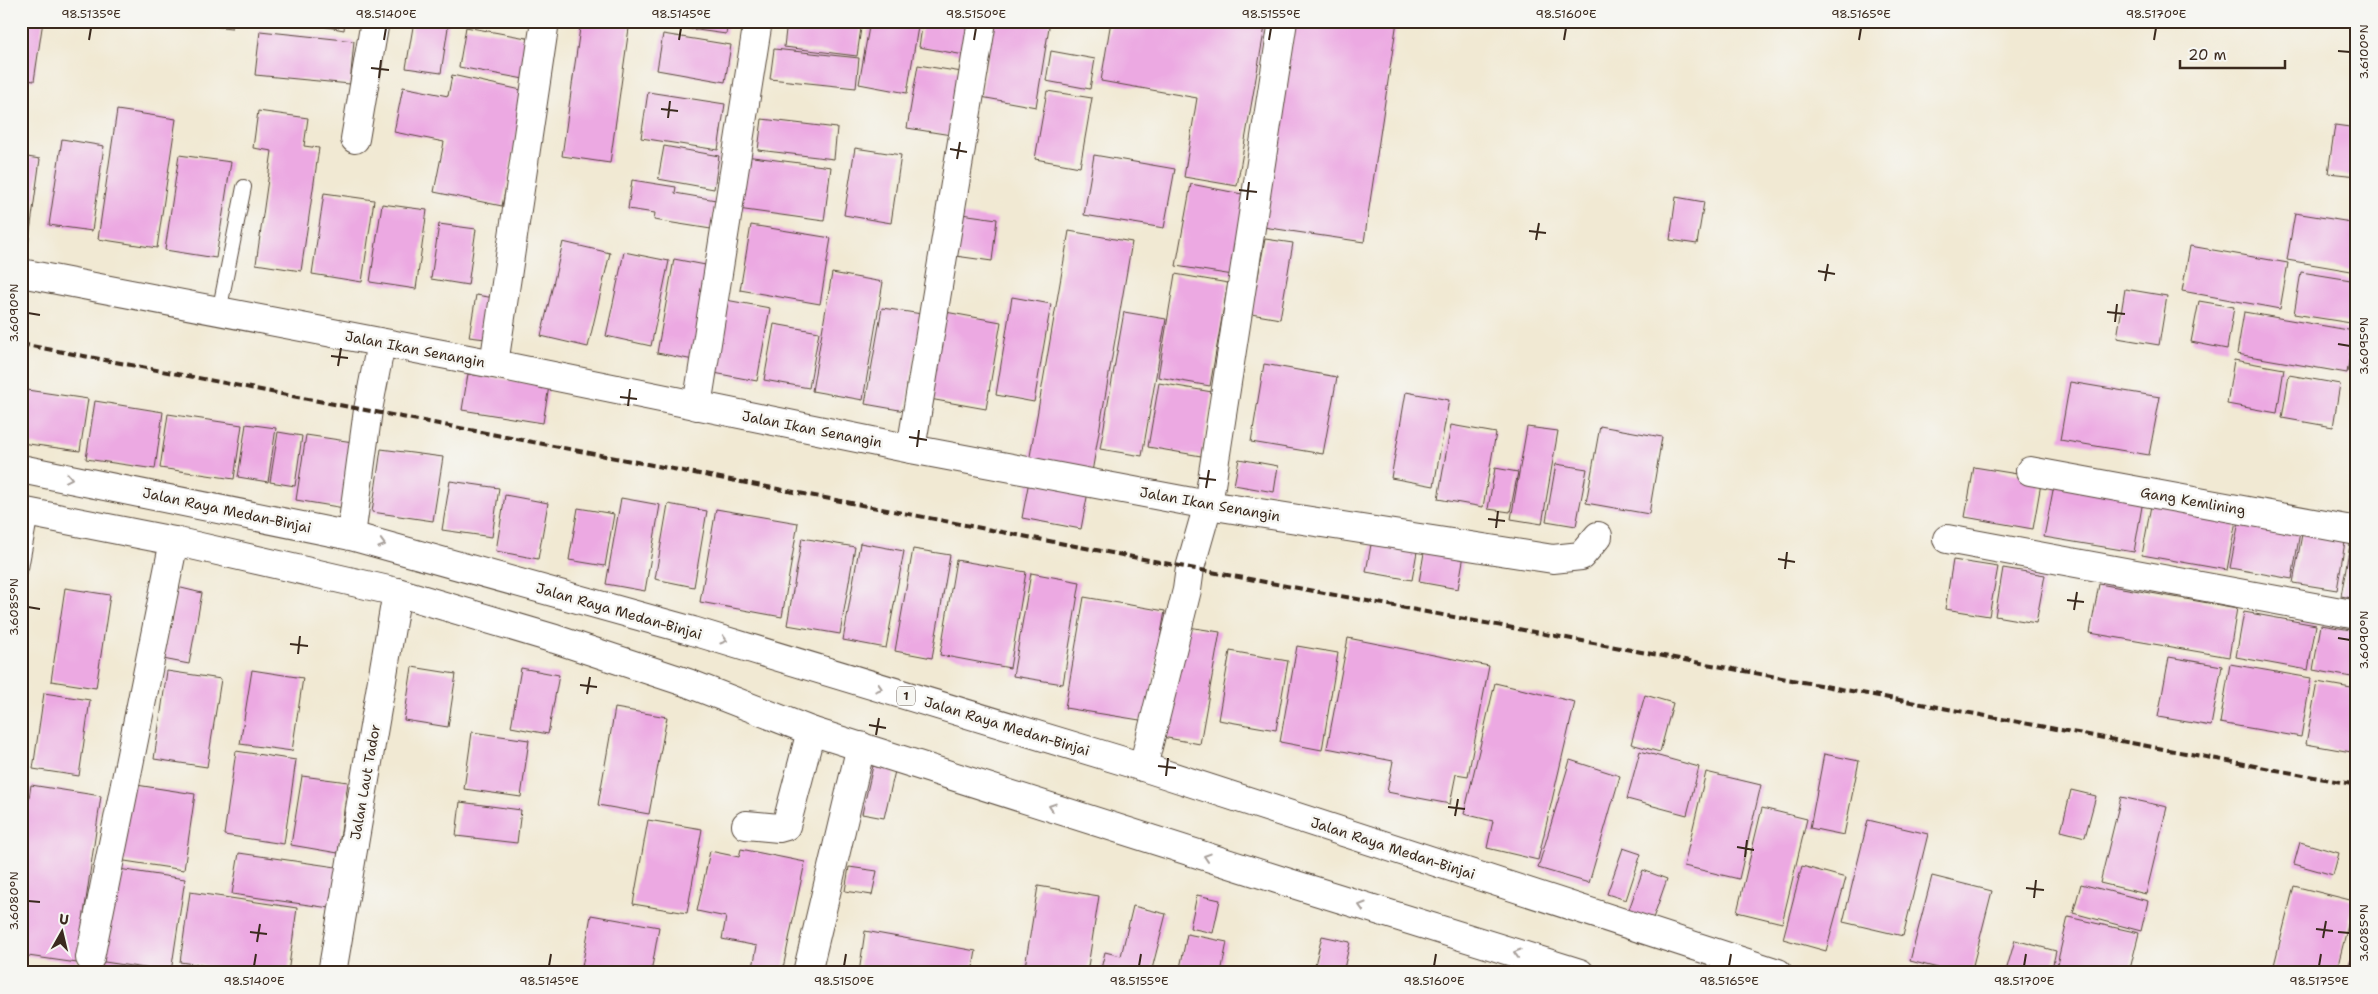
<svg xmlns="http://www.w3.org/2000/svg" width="2378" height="994" viewBox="0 0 2378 994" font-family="'Shantell Sans',sans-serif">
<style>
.building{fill:#eca9e2}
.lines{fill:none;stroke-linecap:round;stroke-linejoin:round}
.lane-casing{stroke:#564739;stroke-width:16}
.street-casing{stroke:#564739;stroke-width:30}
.primary-casing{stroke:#564739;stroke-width:30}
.lane{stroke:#fff;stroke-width:14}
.street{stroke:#fff;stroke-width:28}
.primary{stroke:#fff;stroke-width:28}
.rail{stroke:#3b2a1e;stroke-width:4;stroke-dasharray:8 4;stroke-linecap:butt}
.oneway{stroke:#a79f9a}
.ticks{fill:none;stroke:#3b2a1e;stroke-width:2}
.labels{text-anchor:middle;stroke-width:5;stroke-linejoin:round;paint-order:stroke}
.shield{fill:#f6f6f2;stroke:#73675e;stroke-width:1}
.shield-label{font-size:12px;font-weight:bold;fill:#3b2a1e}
.street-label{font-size:14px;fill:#3b2a1e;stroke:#f6f6f2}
.neatline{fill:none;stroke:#3b2a1e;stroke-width:2}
.ticks-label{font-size:12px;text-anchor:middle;fill:#3b2a1e}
</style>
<rect width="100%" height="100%" fill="#f6f6f2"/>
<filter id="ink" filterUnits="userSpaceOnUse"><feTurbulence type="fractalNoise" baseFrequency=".02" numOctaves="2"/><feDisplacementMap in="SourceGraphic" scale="10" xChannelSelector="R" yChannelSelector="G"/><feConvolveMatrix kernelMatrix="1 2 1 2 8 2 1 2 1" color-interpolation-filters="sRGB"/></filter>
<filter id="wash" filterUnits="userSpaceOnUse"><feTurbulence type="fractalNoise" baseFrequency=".0096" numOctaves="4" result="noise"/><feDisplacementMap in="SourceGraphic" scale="20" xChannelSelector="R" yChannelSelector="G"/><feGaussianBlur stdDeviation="1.12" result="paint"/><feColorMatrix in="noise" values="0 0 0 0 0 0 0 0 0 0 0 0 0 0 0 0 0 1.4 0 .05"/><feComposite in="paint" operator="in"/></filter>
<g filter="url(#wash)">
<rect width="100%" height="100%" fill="#f1e9d3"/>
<g id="blocks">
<g class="building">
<path d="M21 21H43L34 81 21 79Z"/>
<path d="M190 21H233L232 28 190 24Z"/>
<path d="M294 21H345L344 30Z"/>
<path d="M414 21H449L441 73 406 68Z"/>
<path d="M581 21H630L610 163 562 156Z"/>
<path d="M655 21H728L726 34 654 24Z"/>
<path d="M787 21H862L857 56 784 47Z"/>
<path d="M870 21H919L907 93 859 84Z"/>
<path d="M923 21H976L970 56 919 47Z"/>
<path d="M994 21H1050L1036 107 981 97Z"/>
<path d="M1111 21H1170L1209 28 1211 21H1266L1237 186 1184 177 1197 98 1101 81Z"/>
<path d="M1295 21H1397L1364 242 1263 227Z"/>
<path d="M466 27 532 39 524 79 459 67Z"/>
<path d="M260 31 354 41 350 84 255 75Z"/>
<path d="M663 34 731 45 725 82 657 70Z"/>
<path d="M774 49 859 58 856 88 770 79Z"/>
<path d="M1051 51 1095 59 1090 89 1046 81Z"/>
<path d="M918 65 962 72 951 135 907 128Z"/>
<path d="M452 75 526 91 502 206 434 192 444 142 394 132 403 87 448 96Z"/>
<path d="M1047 91 1092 98 1080 167 1035 159Z"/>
<path d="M648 92 725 104 718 150 641 138Z"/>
<path d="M117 110 176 119 157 248 98 239Z"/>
<path d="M258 111 308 118 304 146 319 148 301 271 256 264 272 151 253 148Z"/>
<path d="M762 119 837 128 834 159 758 150Z"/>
<path d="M2335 125 2357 128V176L2328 173Z"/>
<path d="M62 139 104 146 92 231 49 225Z"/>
<path d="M664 146 719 156 714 189 658 179Z"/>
<path d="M855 148 901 155 891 223 844 215Z"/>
<path d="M179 155 231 162 216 258 165 250Z"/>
<path d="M1094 155 1175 169 1164 228 1084 215Z"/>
<path d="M21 156 40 159 28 246 21 245Z"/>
<path d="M745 156 831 167 824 221 738 209Z"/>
<path d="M632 180 676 187 675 193 716 200 711 229 654 220 655 213 628 209Z"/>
<path d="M1191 184 1247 195 1233 275 1176 266Z"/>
<path d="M324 193 374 200 362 282 312 274Z"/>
<path d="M1676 197 1704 202 1697 244 1670 240Z"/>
<path d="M382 204 427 210 416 289 370 282Z"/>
<path d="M954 213 997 219 992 261 948 255Z"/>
<path d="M2295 213 2357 223V272L2287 260Z"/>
<path d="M439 224 476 229 468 285 431 279Z"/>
<path d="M751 225 831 238 820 304 740 290Z"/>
<path d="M1069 231 1132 242 1092 472 1029 462Z"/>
<path d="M1265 239 1293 243 1280 319 1251 314Z"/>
<path d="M563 242 610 253 588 347 541 336Z"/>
<path d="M2190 246 2288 263 2280 309 2182 291Z"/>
<path d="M624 252 669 261 651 346 606 336Z"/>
<path d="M674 259 716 267 699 361 657 353Z"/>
<path d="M2301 272 2357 281V324L2294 314Z"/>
<path d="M832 273 883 282 863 400 812 391Z"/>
<path d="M1175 274 1228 283 1210 386 1158 377Z"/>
<path d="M2125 289 2167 296 2159 345 2117 338Z"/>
<path d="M476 295 501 299 494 340 469 337Z"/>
<path d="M1012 297 1051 304 1034 402 996 395Z"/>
<path d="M726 300 770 308 757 381 714 373Z"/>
<path d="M2199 301 2234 307 2227 349 2191 342Z"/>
<path d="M882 308 922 314 905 411 865 404Z"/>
<path d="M940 311 1001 322 986 409 924 398Z"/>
<path d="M1124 312 1166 319 1142 456 1100 449Z"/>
<path d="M2244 312 2354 331 2347 373 2237 354Z"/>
<path d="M774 324 819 332 809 388 764 380Z"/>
<path d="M2234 360 2284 369 2277 413 2227 404Z"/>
<path d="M1264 364 1337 377 1323 454 1251 442Z"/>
<path d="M468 374 549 386 543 423 462 410Z"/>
<path d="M2289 375 2340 384 2333 427 2282 418Z"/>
<path d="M2070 382 2160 397 2149 455 2060 440Z"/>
<path d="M1159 383 1212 392 1201 456 1148 447Z"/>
<path d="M27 390 88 399 80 451 21 443Z"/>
<path d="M1406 392 1449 400 1434 486 1391 478Z"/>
<path d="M95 401 163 412 155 469 86 459Z"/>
<path d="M168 414 242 425 234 479 160 468Z"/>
<path d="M246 424 276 428 268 482 238 477Z"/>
<path d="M1451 425 1496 433 1483 507 1438 499Z"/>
<path d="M1600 426 1662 437 1649 514 1586 503Z"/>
<path d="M1527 427 1558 431 1542 524 1511 519Z"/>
<path d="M278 432 302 436 295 486 270 482Z"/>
<path d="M306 435 353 442 344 508 296 500Z"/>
<path d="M381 449 443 457 433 521 372 512Z"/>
<path d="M1239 459 1278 466 1274 492 1234 485Z"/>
<path d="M1556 464 1587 469 1576 526 1546 521Z"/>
<path d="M1974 467 2042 478 2033 529 1965 517Z"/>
<path d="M1495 468 1518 472 1510 512 1488 509Z"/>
<path d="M2055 480 2144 495 2134 552 2044 537Z"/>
<path d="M450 481 499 488 492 537 442 530Z"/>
<path d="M1029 481 1088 492 1081 529 1022 518Z"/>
<path d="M505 495 548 503 538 559 496 551Z"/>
<path d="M621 498 660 505 645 591 606 584Z"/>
<path d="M2152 500 2237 515 2227 570 2142 555Z"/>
<path d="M668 504 707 511 694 587 655 579Z"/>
<path d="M578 508 614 514 605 566 569 560Z"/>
<path d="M716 509 798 523 782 617 700 602Z"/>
<path d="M2239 521 2300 532 2292 579 2230 568Z"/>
<path d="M2303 529 2346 536 2337 590 2293 583Z"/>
<path d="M802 538 855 547 840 634 787 625Z"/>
<path d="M1372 539 1418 546 1412 580 1366 572Z"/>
<path d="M2351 539 2357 540V599L2341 596Z"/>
<path d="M860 543 904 551 886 648 843 640Z"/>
<path d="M1425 547 1464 555 1458 589 1419 582Z"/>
<path d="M913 549 950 555 932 658 895 651Z"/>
<path d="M956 560 1026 572 1010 668 940 655Z"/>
<path d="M1953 560 1998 567 1989 616 1945 609Z"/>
<path d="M2003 568 2045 575 2036 623 1995 616Z"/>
<path d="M1031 573 1080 582 1063 684 1013 676Z"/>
<path d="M2099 584 2237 608 2229 657 2090 633Z"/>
<path d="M177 587 202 593 189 664 163 659Z"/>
<path d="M65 588 110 595 96 688 51 681Z"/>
<path d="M1084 597 1165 611 1146 721 1065 708Z"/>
<path d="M2244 612 2316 625 2308 670 2236 657Z"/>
<path d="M2321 625 2357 631V678L2313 670Z"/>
<path d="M1182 626 1220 632 1200 744 1162 737Z"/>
<path d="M1348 638 1489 666 1468 776 1456 774 1450 804 1387 792 1393 761 1327 748Z"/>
<path d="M1297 646 1338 653 1322 750 1280 742Z"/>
<path d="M1230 651 1288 661 1276 730 1218 720Z"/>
<path d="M2169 657 2222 666 2211 726 2158 717Z"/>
<path d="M2230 664 2311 678 2301 737 2220 723Z"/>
<path d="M412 667 456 674 448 727 404 720Z"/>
<path d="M521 668 559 675 548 734 511 727Z"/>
<path d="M252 670 303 678 292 751 240 744Z"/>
<path d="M167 671 221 679 207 767 154 759Z"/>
<path d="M2317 682 2357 689V753L2306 744Z"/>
<path d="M1495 683 1575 702 1538 860 1487 848 1493 821 1464 814Z"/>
<path d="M44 693 90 700 79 776 33 769Z"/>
<path d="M1645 695 1673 703 1660 752 1631 744Z"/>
<path d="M615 708 667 717 649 814 598 805Z"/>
<path d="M472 732 529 740 521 797 464 789Z"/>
<path d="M236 751 296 760 284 844 224 835Z"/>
<path d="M1640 751 1699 767 1687 815 1627 799Z"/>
<path d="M1824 754 1859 761 1844 835 1810 828Z"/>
<path d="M1570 760 1620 776 1589 883 1538 868Z"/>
<path d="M873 766 895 771 884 818 862 814Z"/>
<path d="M1706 772 1761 785 1739 879 1684 866Z"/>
<path d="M302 776 348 782 338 853 291 845Z"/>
<path d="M130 784 195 794 184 870 118 860Z"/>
<path d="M31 785 101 796 77 963 21 955V849Z"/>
<path d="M2071 790 2096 796 2085 837 2061 831Z"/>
<path d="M2121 797 2167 807 2146 894 2100 883Z"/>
<path d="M460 802 521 810 517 843 456 836Z"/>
<path d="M1762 808 1807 819 1782 923 1737 912Z"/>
<path d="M648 820 702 829 687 913 633 904Z"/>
<path d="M1868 820 1928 834 1903 936 1843 922Z"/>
<path d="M2300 842 2339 853 2333 875 2294 864Z"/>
<path d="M1623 848 1641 854 1626 900 1607 894Z"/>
<path d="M741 849 805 862 782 973H752L757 946 722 939 726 917 697 911 710 851 739 857Z"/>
<path d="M239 853 343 868 337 909 232 894Z"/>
<path d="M1802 866 1846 878 1826 951 1783 939Z"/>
<path d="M849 867 877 871 872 895 845 891Z"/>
<path d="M112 868 185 879 171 972 98 961Z"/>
<path d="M1643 870 1667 879 1651 924 1627 915Z"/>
<path d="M1932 876 1992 891 1971 973H1958L1910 961Z"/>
<path d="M2081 884 2148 901 2141 931 2073 913Z"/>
<path d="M1038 886 1099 896 1087 973H1024Z"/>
<path d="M2294 886 2354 901 2336 973H2272Z"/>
<path d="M190 892 297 908 288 973H253L180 962Z"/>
<path d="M1197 895 1220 900 1213 933 1190 928Z"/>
<path d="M1133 906 1166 914 1151 973H1100L1105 952 1121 956Z"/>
<path d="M591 915 659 927 651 973H581Z"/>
<path d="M2068 917 2139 933 2129 973H2055Z"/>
<path d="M865 931 976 951 972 973H859Z"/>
<path d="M1187 934 1227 942 1221 973H1179Z"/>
<path d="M1322 936 1350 942 1343 973H1313Z"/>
<path d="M2356 939 2357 973H2347Z"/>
<path d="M2015 940 2056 951 2051 973 2006 971Z"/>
<path d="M21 967 54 972 53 973H21Z"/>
</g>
</g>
</g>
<g filter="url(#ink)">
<use href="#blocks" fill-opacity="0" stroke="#564739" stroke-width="1"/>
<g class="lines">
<defs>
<g id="lane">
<path d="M219 312 244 187"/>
<path d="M21 568 31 513"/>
</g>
<g id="street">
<path d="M355 139 375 21"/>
<path d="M21 273 494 364 911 449 1208 505 1553 559 1581 556 1598 536"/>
<path d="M494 364 545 21"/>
<path d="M697 406 758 21"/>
<path d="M911 449 982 21"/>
<path d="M2030 471 2357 531"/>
<path d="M351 536 368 410 381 343"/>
<path d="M1947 539 2357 615"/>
<path d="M1143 767 1187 590 1190 568 1208 505 1283 21"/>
<path d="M746 825 779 828 786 826 811 731"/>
<path d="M90 958 174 541"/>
<path d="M332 973 397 592"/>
<path d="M807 973 861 746"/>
</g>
<g id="primary">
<path d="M21 469 351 536 693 631 1143 767 1778 973"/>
<path d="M21 511 174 541 397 592 555 639 688 683 811 731 1280 880 1580 973"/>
</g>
</defs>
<use href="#lane" class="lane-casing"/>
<use href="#street" class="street-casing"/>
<use href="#primary" class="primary-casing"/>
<use href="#lane" class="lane"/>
<use href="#street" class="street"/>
<use href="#primary" class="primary"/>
<path class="rail" d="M21 344 1190 568 2357 785"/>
</g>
<defs><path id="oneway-chevron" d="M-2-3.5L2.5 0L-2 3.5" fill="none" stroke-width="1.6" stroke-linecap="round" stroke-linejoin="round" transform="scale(1.25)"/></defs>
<g class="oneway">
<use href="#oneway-chevron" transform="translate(69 478) rotate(11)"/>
<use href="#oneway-chevron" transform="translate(382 544) rotate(16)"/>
<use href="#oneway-chevron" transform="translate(724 640) rotate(17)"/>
<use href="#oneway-chevron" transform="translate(879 688) rotate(17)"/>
<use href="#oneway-chevron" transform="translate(1052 807) rotate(-162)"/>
<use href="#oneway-chevron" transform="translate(1207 857) rotate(-162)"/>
<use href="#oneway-chevron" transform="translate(1362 906) rotate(-163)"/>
<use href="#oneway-chevron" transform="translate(1517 953) rotate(-163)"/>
</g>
</g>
<path class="ticks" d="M89 40 91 28M384 40 386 28M679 40 681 28M974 40 976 28M1269 40 1271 28M1564 40 1566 28M1859 40 1861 28M2154 40 2156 28M2338 51 2350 52M371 68 389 70M379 78 381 60M661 109 678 111M668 118 670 101M950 149 967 152M957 159 960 142M1239 190 1257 192M1247 200 1249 182M1529 231 1546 233M1536 240 1539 223M1818 271 1835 274M1825 281 1828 264M2107 312 2125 314M28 313 40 315M2115 322 2117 304M2338 344 2350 346M331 356 348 358M338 366 341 348M620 397 637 399M628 406 630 389M909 437 927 440M917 447 919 430M1199 478 1216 480M1206 488 1209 470M1488 519 1505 521M1496 528 1498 511M1778 559 1795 562M1785 569 1787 552M2067 600 2084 602M28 607 40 609M2074 610 2077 592M2338 638 2350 640M290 644 308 646M298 654 300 636M580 685 597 687M587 694 590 677M869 725 886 728M876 735 879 718M1158 766 1176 768M1166 776 1168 758M1448 807 1465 809M1455 816 1458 799M1737 847 1754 850M1745 857 1747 840M2026 888 2044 890M2034 898 2036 880M28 901 40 902M2316 929 2333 931M250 932 267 934M2338 932 2350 933M2323 938 2326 921M257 942 260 924M254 966 256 954M549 966 551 954M844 966 846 954M1139 966 1141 954M1434 966 1436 954M1729 966 1731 954M2024 966 2026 954M2319 966 2321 954"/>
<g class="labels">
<rect class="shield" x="897" y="686.5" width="18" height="19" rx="4"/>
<g class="shield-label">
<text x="906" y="700">1</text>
</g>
<g class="street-label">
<text transform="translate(415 349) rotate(11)" y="5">Jalan Ikan Senangin</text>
<text transform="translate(812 429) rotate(11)" y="5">Jalan Ikan Senangin</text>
<text transform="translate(2193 501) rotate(10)" y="5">Gang Kemlining</text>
<text transform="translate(1210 504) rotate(10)" y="5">Jalan Ikan Senangin</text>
<text transform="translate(227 510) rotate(12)" y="5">Jalan Raya Medan-Binjai</text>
<text transform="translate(619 611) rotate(16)" y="5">Jalan Raya Medan-Binjai</text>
<text transform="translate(1007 726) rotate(17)" y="5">Jalan Raya Medan-Binjai</text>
<text transform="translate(365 782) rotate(-80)" y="5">Jalan Laut Tador</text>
<text transform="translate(1393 848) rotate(18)" y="5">Jalan Raya Medan-Binjai</text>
</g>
</g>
<rect width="2378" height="994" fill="none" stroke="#f6f6f2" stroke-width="55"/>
<g transform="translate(62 932) rotate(8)" stroke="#f6f6f2" stroke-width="4" paint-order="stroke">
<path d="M0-4L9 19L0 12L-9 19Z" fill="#3b2a1e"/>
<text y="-8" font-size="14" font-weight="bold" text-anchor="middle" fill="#3b2a1e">U</text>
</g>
<path d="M2180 60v8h105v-8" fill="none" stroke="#3b2a1e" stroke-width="2.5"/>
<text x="2188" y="60" font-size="15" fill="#3b2a1e" stroke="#f6f6f2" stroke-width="4" paint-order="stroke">20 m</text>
<rect x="28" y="28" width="2322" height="938" class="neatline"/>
<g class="ticks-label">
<text x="91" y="18">98.5135°E</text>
<text x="386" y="18">98.5140°E</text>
<text x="681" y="18">98.5145°E</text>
<text x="976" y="18">98.5150°E</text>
<text x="1271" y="18">98.5155°E</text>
<text x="1566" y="18">98.5160°E</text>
<text x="1861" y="18">98.5165°E</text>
<text x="2156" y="18">98.5170°E</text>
<text transform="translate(2364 52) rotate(-90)" y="4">3.6100°N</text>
<text transform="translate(14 313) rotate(-90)" y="4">3.6090°N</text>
<text transform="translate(2364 346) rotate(-90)" y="4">3.6095°N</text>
<text transform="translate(14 607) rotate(-90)" y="4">3.6085°N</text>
<text transform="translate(2364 640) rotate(-90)" y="4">3.6090°N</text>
<text transform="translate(14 901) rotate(-90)" y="4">3.6080°N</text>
<text transform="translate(2364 933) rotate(-90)" y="4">3.6085°N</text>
<text x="254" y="985">98.5140°E</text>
<text x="549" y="985">98.5145°E</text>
<text x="844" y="985">98.5150°E</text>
<text x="1139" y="985">98.5155°E</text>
<text x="1434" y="985">98.5160°E</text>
<text x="1729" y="985">98.5165°E</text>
<text x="2024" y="985">98.5170°E</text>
<text x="2319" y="985">98.5175°E</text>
</g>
</svg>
